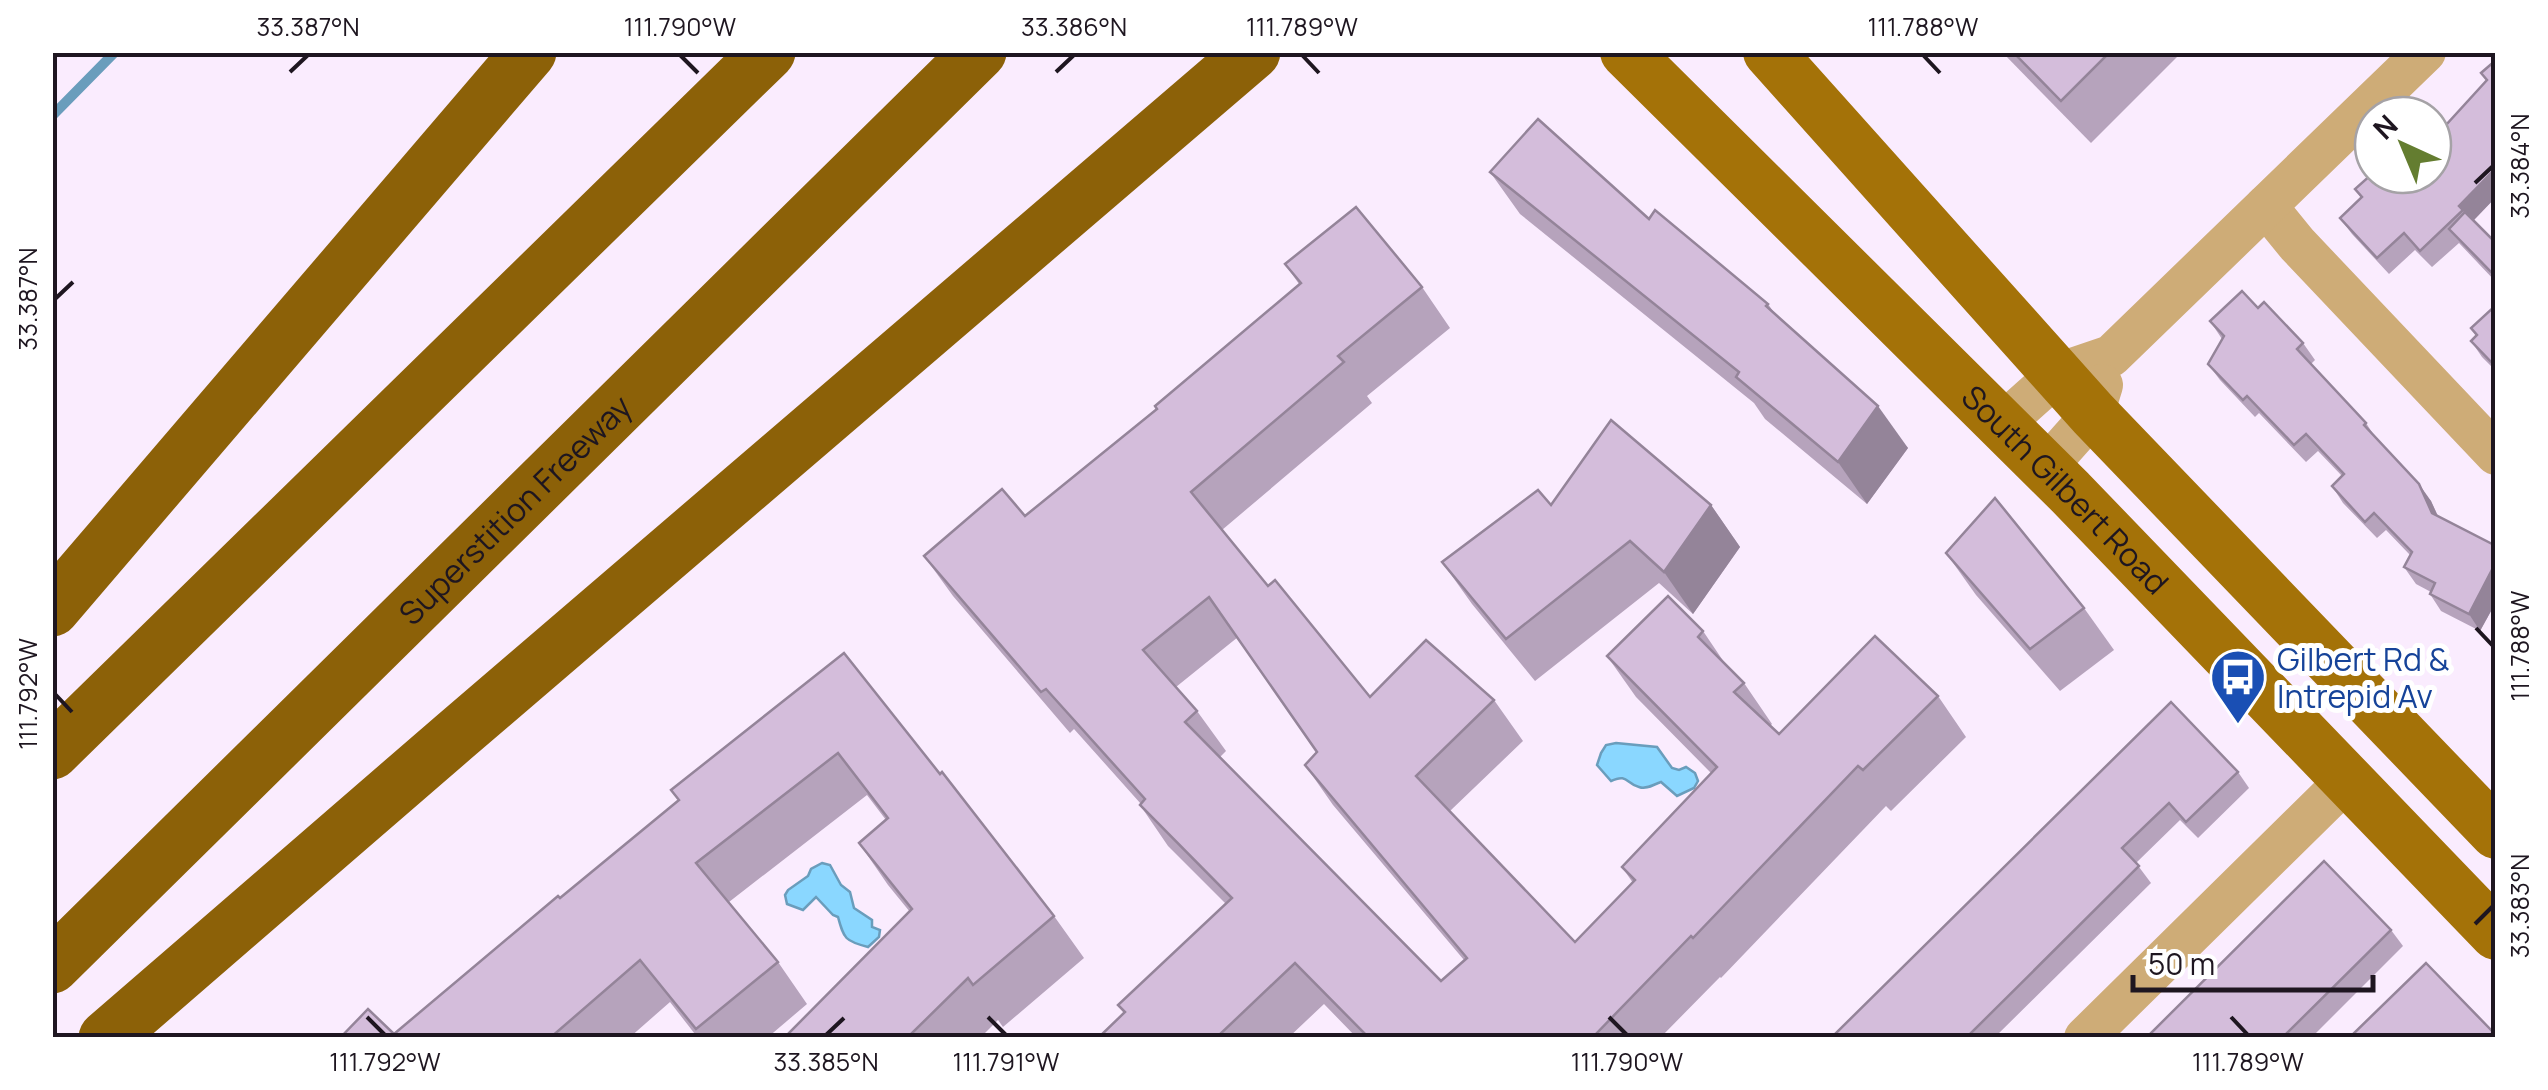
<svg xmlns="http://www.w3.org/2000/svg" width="2548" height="1090" viewBox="0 0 2548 1090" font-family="Manrope,sans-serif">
<rect width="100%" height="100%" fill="#faecfe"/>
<g fill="#8ad7ff" stroke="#6a9dbc" stroke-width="2.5">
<path d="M1616,743L1657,747L1672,768L1679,770L1686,767L1695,773L1698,781L1694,788L1677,796L1661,782C1654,784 1647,790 1639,787C1626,784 1628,773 1611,781L1597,765L1601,753L1606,745Z"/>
<path d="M822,863L830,865L841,885L850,892L854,908L872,920V927L880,930L879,937L868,947C845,941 844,939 838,917L833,915L816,897L803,910L787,904L785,895L788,890L808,876L811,869Z"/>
</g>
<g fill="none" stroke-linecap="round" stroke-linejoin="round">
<polyline stroke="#6a9dbc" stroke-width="10" points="52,116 115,52"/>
<g stroke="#ceac77" stroke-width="42">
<polyline points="2266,206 2297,244 2496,454"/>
<polyline points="2001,425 2058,374 2111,356 2425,52"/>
<polyline points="2045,468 2093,414 2102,385"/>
<polyline points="2085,1038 2348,779"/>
</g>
<g stroke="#a47208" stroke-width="52">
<path id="s1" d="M1626,52L2070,492L2496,934"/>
<polyline points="1769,52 2093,414 2496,833"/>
</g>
<g stroke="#8c6108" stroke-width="55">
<polyline points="52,609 529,52"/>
<polyline points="52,752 768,52"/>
<path id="s2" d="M52,966L979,52"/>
<polyline points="106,1038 454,737 1253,52"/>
</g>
</g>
<g fill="#b6a3bc" fill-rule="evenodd">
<polygon points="2002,52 2182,52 2091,143"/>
<polygon points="2496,60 2496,197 2473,221 2496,243 2496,282 2459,243 2432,267 2415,250 2389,274 2352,234 2340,218 2361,198 2355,189 2433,175 2445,126 2487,81 2481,73"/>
<polygon points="1490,172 1649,219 1768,304 1775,314 1908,448 1867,504 1765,419 1754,403 1520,214"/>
<path d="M1285,264L1422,287L1450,328L1367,396L1372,403L1222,530L1268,586L1370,697L1494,700L1523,741L1450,811L1575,942L1633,883L1622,867L1711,773L1636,697L1607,656L1703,631L1728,668L1744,683L1772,724L1770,726L1779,734L1938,696L1966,737L1891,811L1886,806L1721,978L1720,977L1660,1038H1357L1324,1004L1288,1038H1098L1124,1013L1118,1005L1226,904L1168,846L1140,805L1141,804L1074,729L1070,733L953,596L924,556L1025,516L1157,409L1299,284ZM1238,637L1317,752L1305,765L1333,805L1464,960L1441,981L1220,757L1226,751L1197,711L1176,687Z"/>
<polygon points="2496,305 2496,371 2482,357 2471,341 2476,336 2471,328"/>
<polygon points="2258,308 2303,343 2315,360 2311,364 2366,423 2377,440 2431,501 2438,516 2496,546 2496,602 2480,631 2441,611 2430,594 2431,592 2416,584 2404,567 2410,555 2386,530 2377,538 2343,503 2332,486 2342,476 2318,451 2306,462 2259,413 2255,417 2220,380 2208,364 2222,339 2210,321"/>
<polygon points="1551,505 1711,505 1740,547 1693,614 1659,583 1535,681 1472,604 1442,562"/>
<polygon points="1946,553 2084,608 2114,650 2060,691 1976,595"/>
<polygon points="844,653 1054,916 1084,958 1003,1027 998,1020 980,1038 784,1038 910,912 888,885 859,843 886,820 867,795 729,902 778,962 807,1004 767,1038 698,1038 670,1002 629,1038 340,1038 394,1034 679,800"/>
<polygon points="2171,702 2238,772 2249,788 2198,838 2180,820 2136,863 2151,883 1994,1038 1831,1038"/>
<polygon points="2391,930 2403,946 2311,1038 2146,1038"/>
</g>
<g fill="#948499">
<polygon points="2496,168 2496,197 2472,222 2459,206"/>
<polygon points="1878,406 1908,448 1867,504 1838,462"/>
<polygon points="2419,484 2431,501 2444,530 2432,513"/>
<polygon points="1711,505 1740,547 1693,614 1664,572"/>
<polygon points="2496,562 2496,602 2480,631 2469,614"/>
</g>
<g fill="#d4bddb" stroke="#948499" stroke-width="2.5" fill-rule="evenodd">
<polygon points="2013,52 2110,52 2061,101"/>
<polygon points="2496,60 2496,168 2459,206 2463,210 2420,251 2404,233 2377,258 2340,218 2362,197 2355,189 2373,173 2373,175 2433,175 2433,126 2438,120 2445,126 2487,80 2481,73"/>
<polygon points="1538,119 1649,219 1655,210 1768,304 1766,306 1878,406 1838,462 1736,377 1739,372 1490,172"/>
<path d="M1356,207L1422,287L1338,356L1344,362L1191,492L1268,586L1275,580L1370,697L1426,640L1494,700L1416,776L1575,942L1635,880L1622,867L1717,767L1607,656L1668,596L1703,631L1698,637L1744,683L1734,692L1779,734L1875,636L1938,696L1863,770L1858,766L1693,938L1691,936L1592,1038H1369L1295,963L1216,1038H1098L1125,1012L1118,1005L1232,898L1140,805L1145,799L1046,689L1041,692L924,556L1002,489L1025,516L1157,409L1155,406L1301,283L1285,264ZM1209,597L1317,752L1305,765L1467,958L1441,981L1185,722L1197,711L1143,650Z"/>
<polygon points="2465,212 2496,243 2496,277 2449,229"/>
<polygon points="2242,291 2258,308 2264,302 2303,343 2297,349 2366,423 2364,425 2419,484 2432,513 2496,546 2496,562 2469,614 2430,594 2435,583 2404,567 2412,552 2374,513 2365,522 2332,486 2344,474 2306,434 2294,445 2247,396 2243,400 2208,364 2224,336 2210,321"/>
<polygon points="2496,305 2496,367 2471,341 2477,335 2471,328"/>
<polygon points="1611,420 1711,505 1664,572 1630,541 1506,639 1442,562 1538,490 1551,505"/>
<polygon points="1995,498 2084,608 2030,649 1946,553"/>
<polygon points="844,653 940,774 942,772 1054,916 973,985 968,978 907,1038 784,1038 912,909 859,843 888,818 838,753 696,863 778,962 696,1029 640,960 550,1038 340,1038 368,1009 394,1034 558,896 560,898 679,800 671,790"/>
<polygon points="2171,702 2238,772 2186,822 2169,803 2122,848 2139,866 1966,1038 1831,1038"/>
<polygon points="2324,861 2391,930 2282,1038 2146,1038"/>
<polygon points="2426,963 2493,1032 2488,1038 2349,1038"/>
</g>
<path fill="none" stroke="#1e1620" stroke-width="4" d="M680,55L698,73M1302,55L1319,73M1923,55L1940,73M290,72L308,55M1056,72L1074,55M2475,183L2493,166M55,299L73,282M2476,628L2493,646M55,694L72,712M2475,924L2493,906M367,1017L385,1035M988,1017L1006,1035M1609,1017L1627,1035M2231,1017L2248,1035M826,1035L844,1018"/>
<defs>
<g id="bus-pin" transform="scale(2.875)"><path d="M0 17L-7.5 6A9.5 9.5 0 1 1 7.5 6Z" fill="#1a4fb4" stroke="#fff"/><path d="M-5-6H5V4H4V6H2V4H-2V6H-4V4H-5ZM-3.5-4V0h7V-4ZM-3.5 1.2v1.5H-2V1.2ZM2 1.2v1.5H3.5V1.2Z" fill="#fff"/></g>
</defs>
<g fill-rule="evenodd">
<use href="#bus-pin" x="2238" y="677"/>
</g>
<g text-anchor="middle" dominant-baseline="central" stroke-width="10" stroke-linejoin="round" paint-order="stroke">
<g font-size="32" fill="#1e1620" stroke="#fff">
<text stroke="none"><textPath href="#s1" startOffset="620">South Gilbert Road</textPath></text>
<text stroke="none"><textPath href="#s2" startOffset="650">Superstition Freeway</textPath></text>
</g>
<g font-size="32" fill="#164399" stroke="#fff" text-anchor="start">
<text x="2277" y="659">Gilbert Rd &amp;<tspan x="2277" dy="37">Intrepid Av</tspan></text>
</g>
</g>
<rect width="2548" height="1090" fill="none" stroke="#ffffff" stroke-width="110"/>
<g transform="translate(2403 145) rotate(316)"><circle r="48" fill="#ffffff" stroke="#a5a2a6" stroke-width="2.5"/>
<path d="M0-8L18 38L0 25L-18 38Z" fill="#647d30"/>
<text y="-15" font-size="28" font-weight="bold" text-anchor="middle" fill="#1e1620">N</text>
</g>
<path d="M2133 975v15h240v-15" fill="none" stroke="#1e1620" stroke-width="5"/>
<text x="2148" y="975" font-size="30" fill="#1e1620" stroke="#ffffff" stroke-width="8" paint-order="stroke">50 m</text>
<rect x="55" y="55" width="2438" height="980" fill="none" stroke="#1e1620" stroke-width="4"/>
<g font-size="25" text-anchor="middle" fill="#1e1620">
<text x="308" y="36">33.387°N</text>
<text x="680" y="36">111.790°W</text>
<text x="1074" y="36">33.386°N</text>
<text x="1302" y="36">111.789°W</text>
<text x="1923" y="36">111.788°W</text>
<text transform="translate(2520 166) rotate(-90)" y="9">33.384°N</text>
<text transform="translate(28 299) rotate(-90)" y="9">33.387°N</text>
<text transform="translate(2520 646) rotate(-90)" y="9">111.788°W</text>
<text transform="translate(28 694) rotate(-90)" y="9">111.792°W</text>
<text transform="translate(2520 906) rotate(-90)" y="9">33.383°N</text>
<text x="385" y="1071">111.792°W</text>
<text x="826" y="1071">33.385°N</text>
<text x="1006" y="1071">111.791°W</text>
<text x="1627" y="1071">111.790°W</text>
<text x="2248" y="1071">111.789°W</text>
</g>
</svg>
